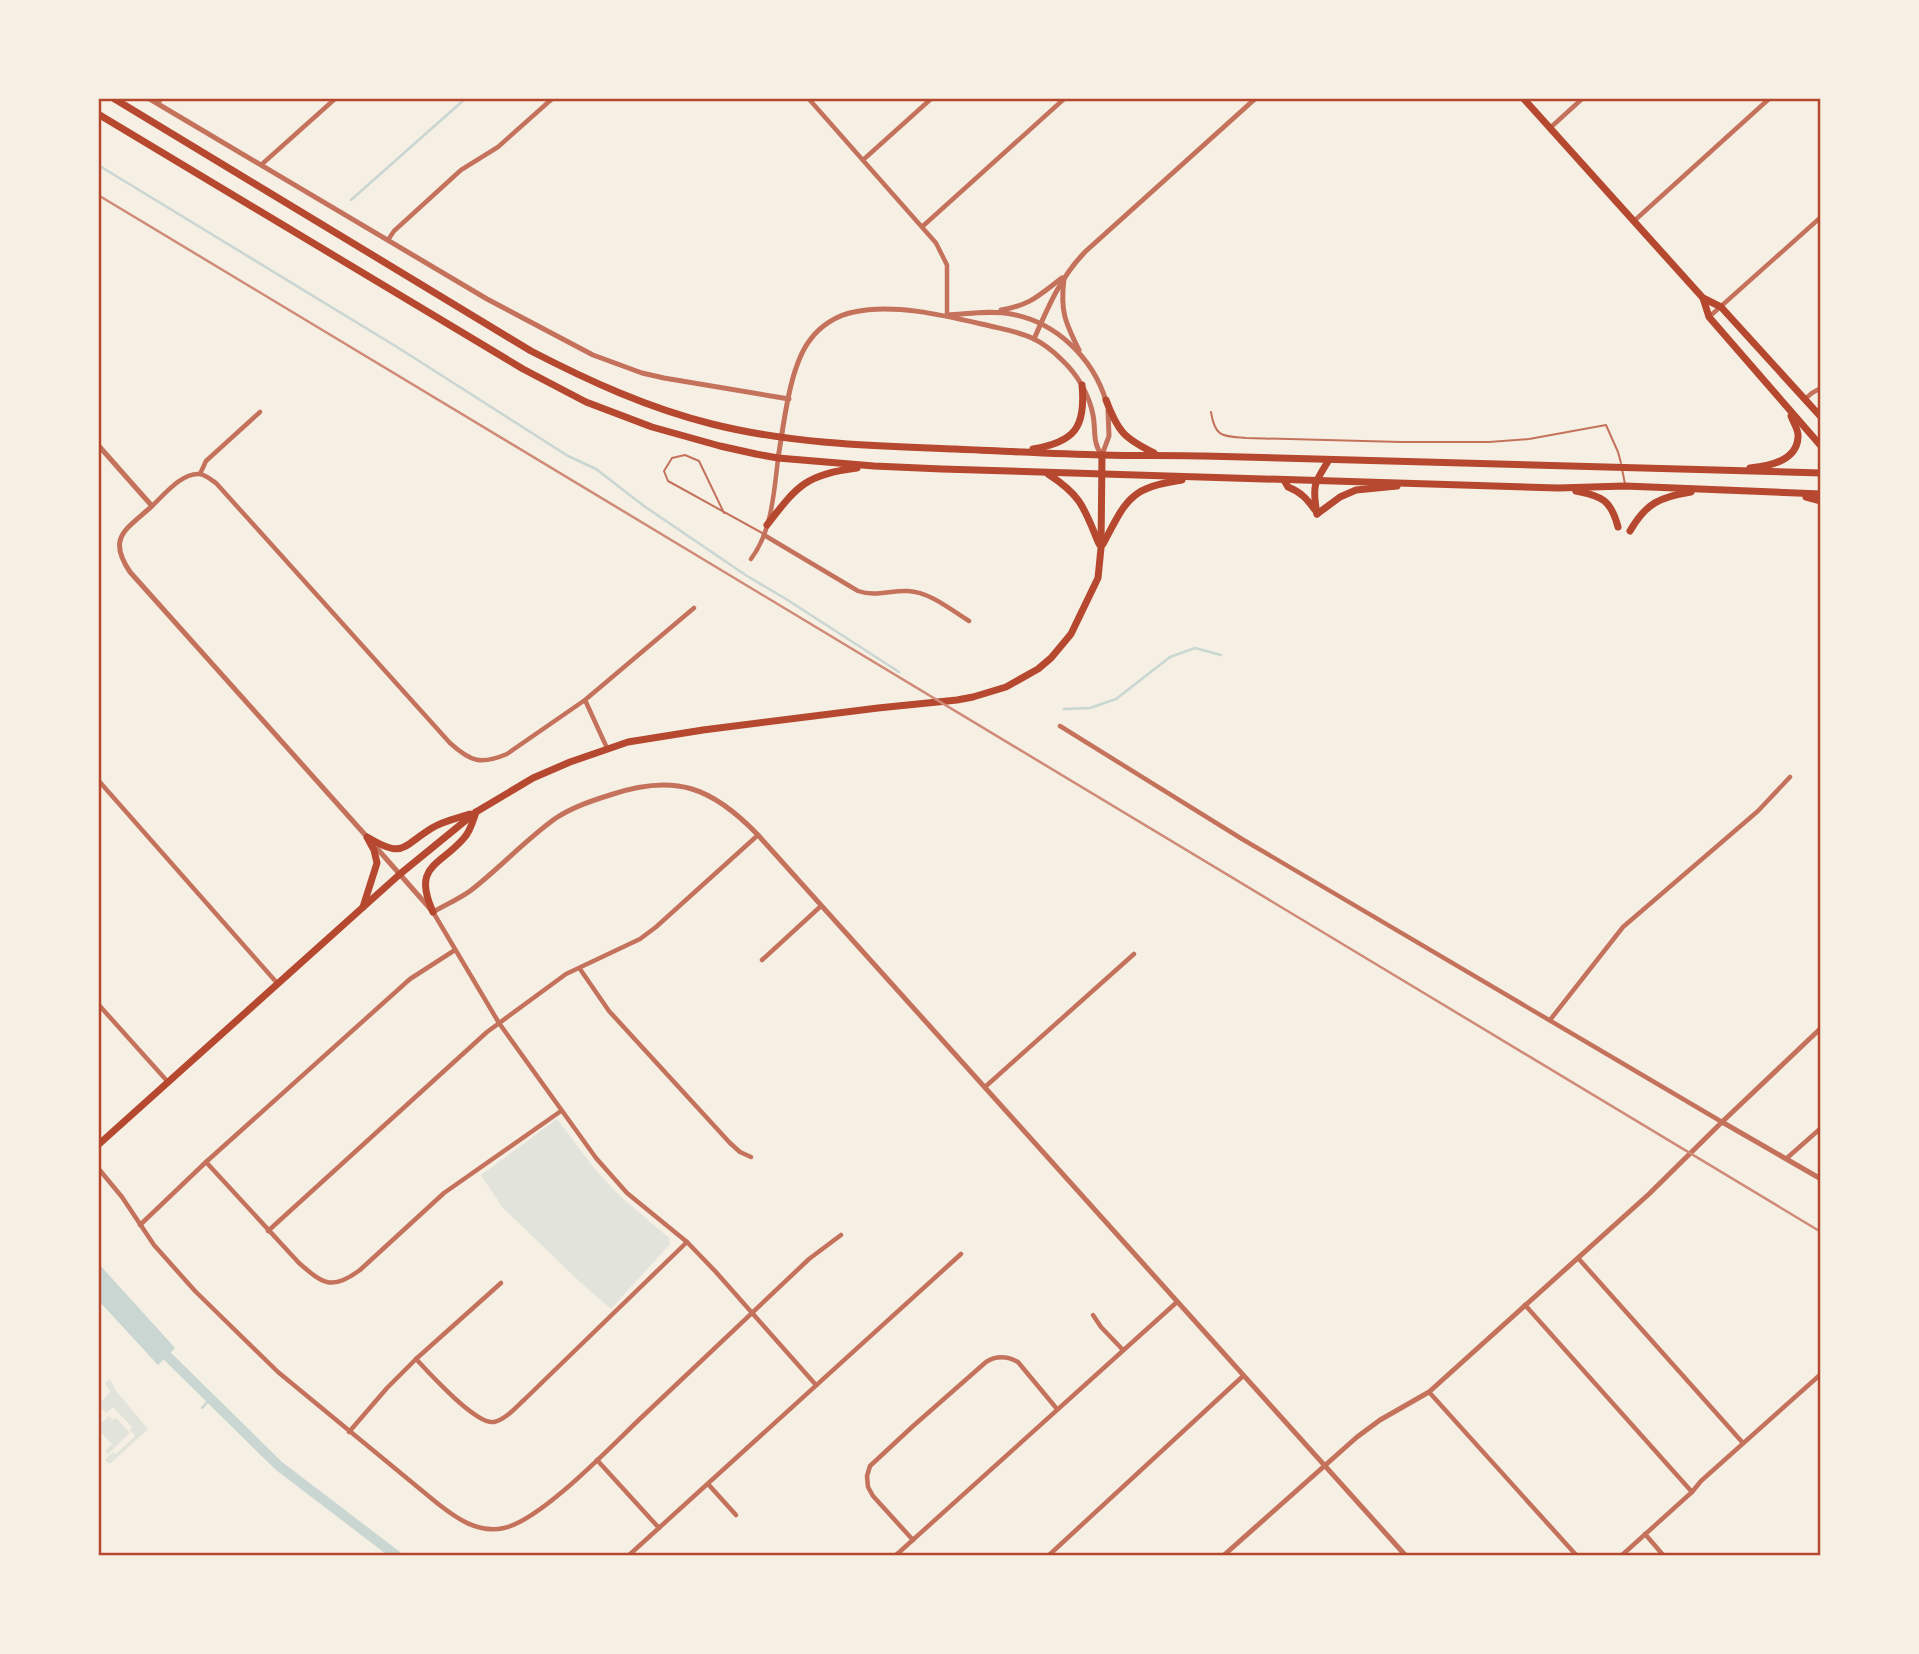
<svg xmlns="http://www.w3.org/2000/svg" width="1919" height="1654" viewBox="0 0 1919 1654" font-family="'Varela Round',sans-serif">
<rect width="100%" height="100%" fill="#f6efe4"/>
<g fill="#e2e4dc">
<polygon points="557,1119 598,1173 620,1196 669,1238 670,1244 611,1309 581,1283 503,1208 481,1175"/>
<polygon points="110,1379 116,1391 148,1429 111,1463 108,1463 105,1460 113,1452 116,1454 135,1436 130,1430 132,1427 113,1407 106,1413 100,1406 100,1403 110,1392 105,1383"/>
<polygon points="109,1416 113,1420 116,1418 130,1433 108,1454 105,1451 112,1444 100,1431 98,1432 98,1426"/>
</g>
<polygon fill="#c9d6d2" points="98,1263 175,1348 158,1365 98,1300"/>
<g fill="none" stroke-linecap="round" stroke-linejoin="round">
<g stroke="#c9d6d2" stroke-width="2.5">
<polyline points="98,165 397,347 568,456 596,469 644,506 747,576 786,599 899,672"/>
<polyline points="351,200 466,98"/>
<polyline points="1064,709 1090,708 1116,699 1170,657 1195,648 1221,655"/>
<polyline points="202,1408 210,1399"/>
</g>
<polyline stroke="#c9d6d2" stroke-width="10" points="158,1347 279,1466 397,1556"/>
<g stroke="#c5725c" stroke-width="2">
<path d="M1211,412C1215,438 1223,436 1246,438L1401,442H1489L1529,439L1606,425L1618,452L1621,463"/>
<polyline points="1622,469 1625,484"/>
<polyline points="724,513 699,461 685,455 672,458 664,471 668,481 764,534"/>
</g>
<g stroke="#c5725c" stroke-width="4.5">
<polyline points="808,98 936,243 947,265 947,315"/>
<polyline points="158,104 161,98"/>
<polyline points="1550,128 1583,98"/>
<polyline points="863,160 932,98"/>
<polyline points="261,165 336,98"/>
<polyline points="1634,221 1770,98"/>
<polyline points="923,226 1065,98"/>
<polyline points="388,240 394,231 461,170 498,147 553,98"/>
<polyline points="1709,317 1821,217"/>
<polyline points="1805,399 1812,393 1821,388"/>
<polyline points="200,474 206,461 260,412"/>
<path d="M152,506C164,495 182,472 200,474C206,475 211,480 216,483L450,743C471,762 481,765 507,754L585,700L694,608"/>
<path d="M764,535L858,591C875,597 891,590 908,591C930,592 951,610 969,621"/>
<path d="M751,559C772,531 774,492 778,459"/>
<polyline points="585,700 607,748"/>
<polyline points="1060,726 1242,839 1722,1122"/>
<polyline points="98,780 278,984"/>
<polyline points="433,912 499,1023 596,1158 627,1193 687,1242 715,1271 816,1385"/>
<polyline points="762,960 821,906"/>
<polyline points="580,969 609,1011 730,1143 740,1152 751,1157"/>
<polyline points="98,1004 168,1082"/>
<polyline points="1550,1020 1623,927 1758,811 1790,777"/>
<polyline points="985,1087 1134,954"/>
<polyline points="1787,1158 1821,1128"/>
<path d="M206,1162L299,1263C323,1284 332,1291 360,1270L444,1193L561,1111"/>
<path d="M98,1168L122,1197L154,1245L195,1291L278,1372L437,1503C456,1518 478,1534 504,1528C542,1520 613,1444 643,1416C699,1363 754,1311 809,1259L841,1235"/>
<polyline points="140,1225 206,1162 410,979 455,950"/>
<polyline points="268,1231 487,1032 566,974 640,939 656,927 758,835"/>
<polyline points="1578,1258 1743,1443"/>
<polyline points="1525,1305 1692,1492"/>
<polyline points="1093,1315 1101,1327 1123,1350"/>
<path d="M416,1359C429,1373 476,1425 494,1422C505,1420 516,1407 525,1399L687,1242"/>
<polyline points="1429,1392 1577,1556"/>
<polyline points="349,1432 387,1388 416,1359 501,1283"/>
<polyline points="597,1460 659,1528"/>
<polyline points="708,1484 736,1515"/>
<polyline points="1645,1534 1664,1556"/>
<path d="M913,1540L873,1496L868,1487L867,1476L870,1466L912,1427L986,1362C997,1355 1007,1356 1018,1362L1057,1409"/>
<polyline points="628,1556 961,1254"/>
<polyline points="895,1556 1177,1302"/>
<polyline points="1048,1556 1243,1376"/>
<polyline points="1621,1556 1692,1492 1701,1481 1821,1374"/>
</g>
<g stroke="#c5725c" stroke-width="5">
<polyline points="148,98 487,299 593,355 642,373 664,378 789,399"/>
<path d="M1064,279C1060,311 1065,322 1079,350"/>
<path d="M1001,310C1031,305 1039,295 1062,278"/>
<path d="M947,315C968,314 990,310 1011,314C1056,322 1093,358 1106,401"/>
<path d="M1034,339C1048,307 1061,276 1086,251L1256,98"/>
<path d="M98,445L152,506C127,529 106,537 130,572L368,838"/>
<path d="M778,458C784,425 789,367 810,340C820,326 837,315 854,312C894,303 947,316 986,325C1002,329 1017,331 1032,338C1043,343 1053,351 1062,360C1077,374 1089,394 1093,415C1096,430 1092,443 1102,455L1109,436L1108,410"/>
<path d="M374,845L433,912C445,905 459,899 470,891C500,868 525,840 556,818C573,807 591,801 610,795C675,773 712,787 758,835L1406,1556"/>
<polyline points="1722,1122 1821,1179"/>
<polyline points="1223,1556 1357,1437 1380,1420 1429,1392 1649,1194 1722,1122 1821,1028"/>
</g>
<g stroke="#b5482f" stroke-width="7">
<path d="M113,98L531,351C589,381 648,408 712,424C791,444 874,446 955,449C1004,451 1053,454 1103,455C1136,456 1170,455 1204,456L1821,473"/>
<polyline points="1523,98 1703,298 1721,307 1821,417"/>
<polyline points="98,114 523,369 586,402 652,427 720,446 756,454 778,458 874,466 942,469 1558,488 1625,486 1821,494"/>
<polyline points="1703,298 1709,317 1821,446"/>
<path d="M1106,400C1118,432 1124,438 1154,453"/>
<path d="M1033,449C1075,442 1086,427 1082,385"/>
<path d="M1750,468C1769,466 1797,461 1798,437C1799,430 1793,422 1791,416"/>
<path d="M1048,474C1082,496 1084,508 1099,544"/>
<path d="M1284,480L1288,487C1301,492 1307,499 1315,510"/>
<path d="M1576,491C1602,496 1611,500 1618,527"/>
<polyline points="1806,497 1821,501"/>
<polyline points="1317,514 1340,497 1356,490 1397,486"/>
<path d="M1317,514C1312,486 1314,483 1329,460"/>
<path d="M767,525C797,486 806,474 857,468"/>
<path d="M1630,531C1646,503 1660,497 1691,492"/>
<path d="M1103,544C1127,499 1129,488 1182,480"/>
<path d="M367,837C404,859 401,847 432,828C443,821 458,818 470,814"/>
<polyline points="363,907 377,863 374,850 368,839"/>
<path d="M433,912C412,865 439,867 464,838C470,832 473,821 476,812"/>
<polyline points="98,1145 400,874 476,812 533,778 570,762 628,742 703,730 878,708 957,700 973,697 1006,687 1038,669 1051,658 1071,634 1098,578 1101,548 1102,455"/>
</g>
<polyline stroke="#cf8b77" stroke-width="2.5" points="98,195 1821,1232"/>
</g>
<rect width="1919" height="1654" fill="none" stroke="#f6efe4" stroke-width="200"/>
<rect x="100" y="100" width="1719" height="1454" fill="none" stroke="#b5482f" stroke-width="2.5"/>
</svg>
